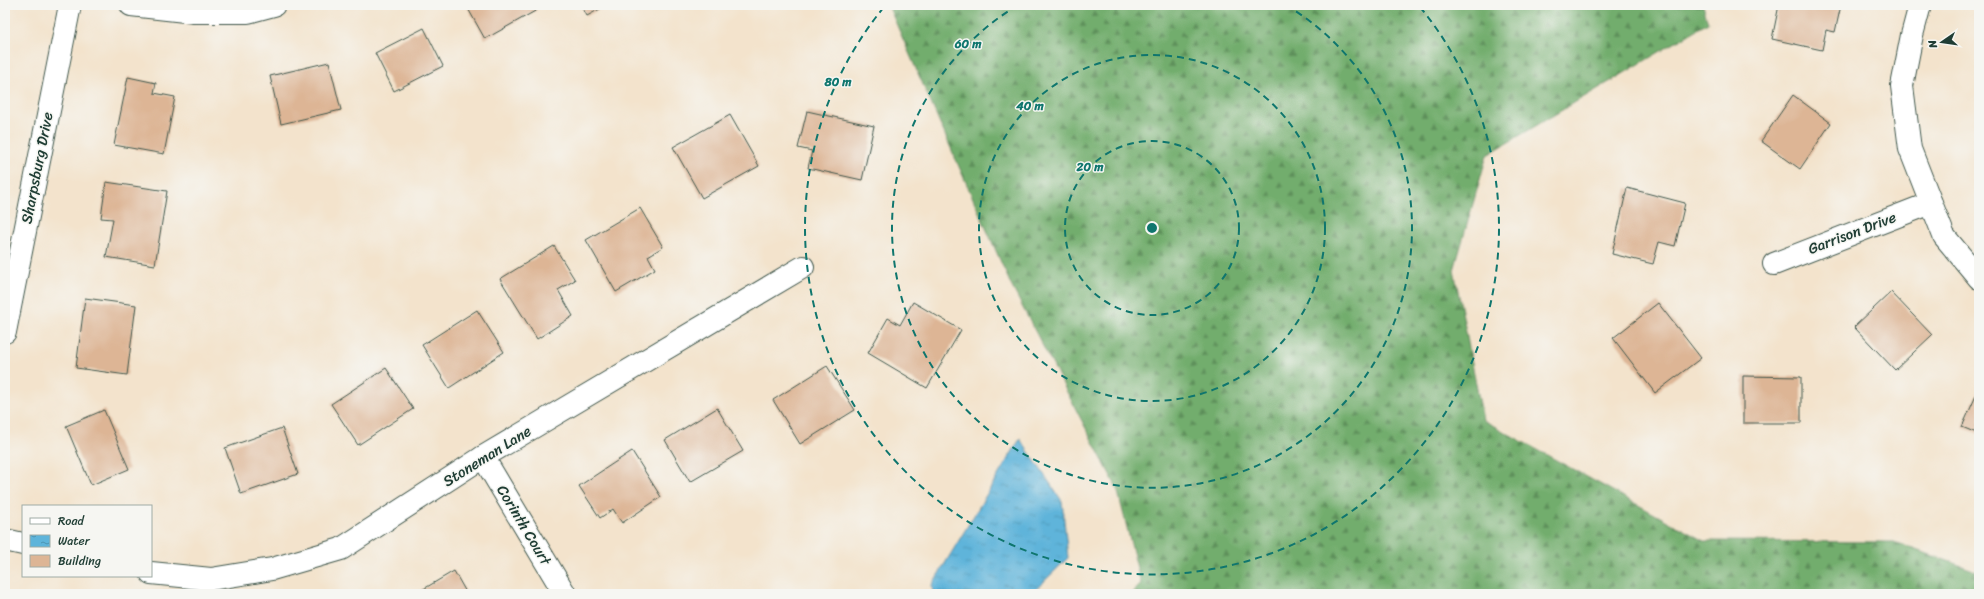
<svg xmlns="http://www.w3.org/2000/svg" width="1984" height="599" viewBox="0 0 1984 599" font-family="Sriracha,sans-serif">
<defs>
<pattern id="forest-firs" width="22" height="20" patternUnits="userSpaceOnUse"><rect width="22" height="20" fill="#72ad6d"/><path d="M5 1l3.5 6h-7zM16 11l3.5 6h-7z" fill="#5d8e5a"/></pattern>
<pattern id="water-ripples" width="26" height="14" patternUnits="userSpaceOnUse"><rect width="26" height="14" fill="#5eb4da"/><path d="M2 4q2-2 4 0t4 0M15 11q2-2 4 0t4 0" fill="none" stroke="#4d94b2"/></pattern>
</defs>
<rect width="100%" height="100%" fill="#f6f6f2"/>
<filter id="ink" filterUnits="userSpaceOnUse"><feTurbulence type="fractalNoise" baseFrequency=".025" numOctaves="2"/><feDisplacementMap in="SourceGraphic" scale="8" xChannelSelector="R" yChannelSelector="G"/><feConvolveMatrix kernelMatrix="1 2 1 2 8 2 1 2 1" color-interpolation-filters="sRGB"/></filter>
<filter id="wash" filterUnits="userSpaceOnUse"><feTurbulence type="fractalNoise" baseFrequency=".012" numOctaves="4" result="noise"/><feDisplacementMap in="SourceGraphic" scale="16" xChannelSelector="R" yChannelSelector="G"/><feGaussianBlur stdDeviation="0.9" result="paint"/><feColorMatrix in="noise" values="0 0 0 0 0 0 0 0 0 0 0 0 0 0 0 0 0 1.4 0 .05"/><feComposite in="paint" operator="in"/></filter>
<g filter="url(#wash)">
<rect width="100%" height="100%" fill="#f3e3cc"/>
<polygon fill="url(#forest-firs)" stroke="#487550" points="888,5 1703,5 1708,23 1487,155 1454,270 1483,420 1704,541 1894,542 1979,572 1979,594 1132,594 1141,584 1117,488 1011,285"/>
<polygon fill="url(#water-ripples)" stroke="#3e7887" points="1020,439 1062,501 1068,558 1031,594 933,594 932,585"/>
<g id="blocks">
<g fill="#ddb595">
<polygon points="466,5 534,5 537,10 485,39"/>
<polygon points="581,5 607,5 587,16"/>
<polygon points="1779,5 1841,5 1835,32 1826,30 1822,50 1772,39"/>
<polygon points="424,28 443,66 394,91 375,53"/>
<polygon points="329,62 341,110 281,124 270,76"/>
<polygon points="128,77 156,83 154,93 175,97 164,154 114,145"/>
<polygon points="1793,95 1831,123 1800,169 1761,141"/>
<polygon points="807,111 874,126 862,180 808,168 812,151 798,148"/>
<polygon points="730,115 759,166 702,198 673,147"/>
<polygon points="106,182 167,191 155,265 106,257 113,219 101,218"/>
<polygon points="1627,188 1685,203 1675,246 1659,242 1653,264 1612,254"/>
<polygon points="640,208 663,247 648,256 655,269 616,292 586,240"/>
<polygon points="554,246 575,280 558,290 573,316 537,339 500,279"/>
<polygon points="1891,292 1932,335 1895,370 1854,327"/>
<polygon points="85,298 136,305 127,375 76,368"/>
<polygon points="913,302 961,330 927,388 868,353 888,318 900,325"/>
<polygon points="1658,303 1701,358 1655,393 1613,338"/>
<polygon points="477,310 504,352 449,388 422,345"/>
<polygon points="827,366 855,410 800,444 773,400"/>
<polygon points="386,368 413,409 358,445 331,404"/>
<polygon points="1743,376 1801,377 1801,423 1743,423"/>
<polygon points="1979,389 1979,434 1962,427"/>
<polygon points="717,408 743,451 690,482 665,440"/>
<polygon points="104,410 129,469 91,485 66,426"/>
<polygon points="282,428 298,474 241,494 225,448"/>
<polygon points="632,451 661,497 622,523 613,509 600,518 579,486"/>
<polygon points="454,571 467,594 415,594"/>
</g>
</g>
</g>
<g filter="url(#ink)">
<use href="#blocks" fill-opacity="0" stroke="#3f564b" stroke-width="1"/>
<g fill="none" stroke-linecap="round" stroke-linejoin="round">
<g stroke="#3f564b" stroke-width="24">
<g id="minor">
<polyline points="131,5 194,12 248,12 274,5"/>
<polyline points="1920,5 1912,35 1902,86 1910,149 1944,236 1979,278"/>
<polyline points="1774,264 1931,203"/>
<polyline points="5,332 70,5"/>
<polyline points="483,457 565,594"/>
<polyline points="5,540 23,544"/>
<polyline points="151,573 211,579 272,569 341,549 483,457 803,267"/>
</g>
</g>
<use href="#minor" stroke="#fff" stroke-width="22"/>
</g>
</g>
<g fill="none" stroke="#0f766e" stroke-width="2" stroke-dasharray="7 5">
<circle cx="1152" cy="228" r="87"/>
<circle cx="1152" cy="228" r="173"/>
<path d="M1286 5A260 260 0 1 1 1018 5"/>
<path d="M1420 7A347 347 0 1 1 884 7"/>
</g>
<g text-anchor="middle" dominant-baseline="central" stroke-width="3" stroke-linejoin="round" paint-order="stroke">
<g font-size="15" fill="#1f3d34" stroke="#f6f6f2">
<text transform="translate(37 168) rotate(-79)">Sharpsburg Drive</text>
<text transform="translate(1852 233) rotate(-21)">Garrison Drive</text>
<text transform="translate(487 456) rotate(-32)">Stoneman Lane</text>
<text transform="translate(524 525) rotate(59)">Corinth Court</text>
</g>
</g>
<circle cx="1152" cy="228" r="6" fill="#0f766e" stroke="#f6f6f2" stroke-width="2"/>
<g font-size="12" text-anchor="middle" font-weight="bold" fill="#0f766e" stroke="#f6f6f2" stroke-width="3" stroke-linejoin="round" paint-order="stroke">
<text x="968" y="48">60 m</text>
<text x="838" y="86">80 m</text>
<text x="1030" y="110">40 m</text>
<text x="1090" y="171">20 m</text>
</g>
<rect width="1984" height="599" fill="none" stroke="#f6f6f2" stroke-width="20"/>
<rect x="22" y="505" width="130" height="72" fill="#f6f6f2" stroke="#a0aca6"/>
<rect x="30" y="518" width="20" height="6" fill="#ffffff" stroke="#a0aca6"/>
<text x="58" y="525" font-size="12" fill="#1f3d34">Road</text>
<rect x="30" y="535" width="20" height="12" fill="url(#water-ripples)" stroke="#a0aca6"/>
<text x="58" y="545" font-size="12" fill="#1f3d34">Water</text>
<rect x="30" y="555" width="20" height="12" fill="#ddb595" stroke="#a0aca6"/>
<text x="58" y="565" font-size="12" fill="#1f3d34">Building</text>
<g transform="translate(1942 42) rotate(257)" stroke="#f6f6f2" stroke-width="3" paint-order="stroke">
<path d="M0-3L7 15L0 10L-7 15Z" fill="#1f3d34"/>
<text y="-6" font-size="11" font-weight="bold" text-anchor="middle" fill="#1f3d34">N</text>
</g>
</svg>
